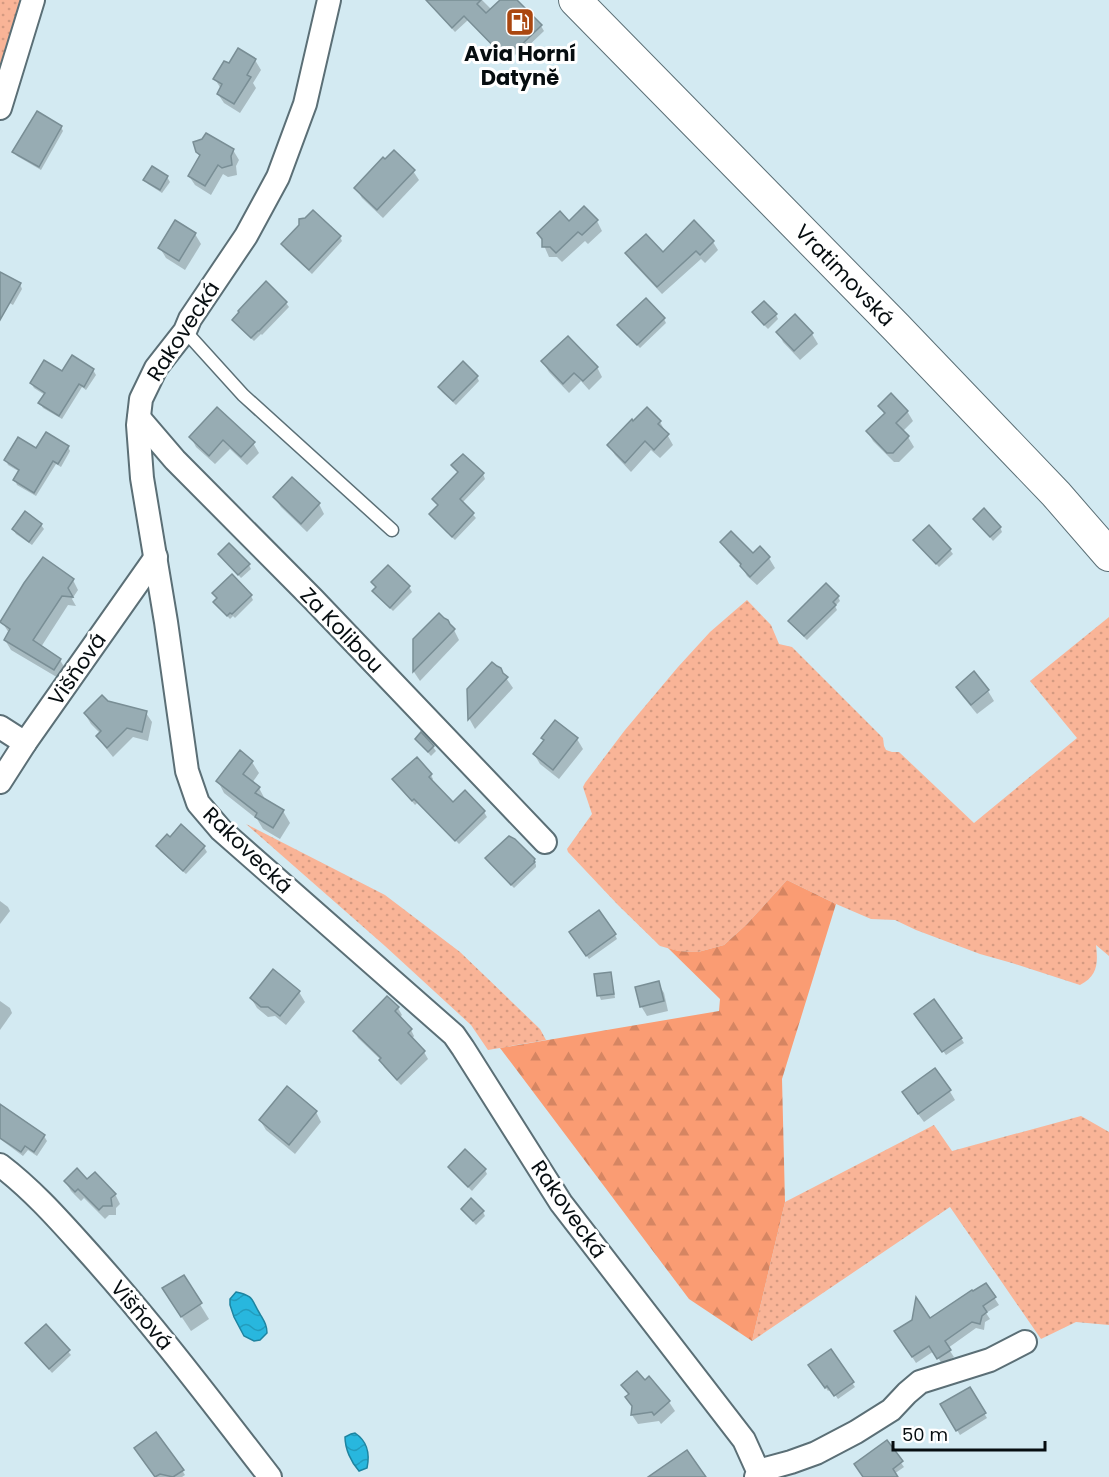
<svg xmlns="http://www.w3.org/2000/svg" width="1109" height="1477" viewBox="0 0 1109 1477" font-family="Poppins,sans-serif">
<defs>
<pattern id="grass-dots" width="8" height="8" patternUnits="userSpaceOnUse" patternTransform="scale(1.5)"><rect width="8" height="8" fill="#f9b497"/><path d="M2 2h.1M6 6h.1" fill="none" stroke="#d49a81" stroke-width="1.8" stroke-linecap="round"/></pattern>
<pattern id="forest-firs" width="22" height="20" patternUnits="userSpaceOnUse" patternTransform="scale(1.5)"><rect width="22" height="20" fill="#fa9c73"/><path d="M5 1l3.5 6h-7zM16 11l3.5 6h-7z" fill="#d58562"/></pattern>
<pattern id="water-waves" width="16" height="10" patternUnits="userSpaceOnUse" patternTransform="scale(1.5)"><rect width="16" height="10" fill="#28b7de"/><path d="M0 5q4-4 8 0t8 0" fill="none" stroke="#229cbd"/></pattern>
</defs>
<rect width="100%" height="100%" fill="#d3eaf2"/>
<g fill="url(#grass-dots)">
<polygon points="0,0 22,0 0,71"/>
<path d="M747,600L771,625L779,644L792,647L883,738L884,746L886,750L892,752H899L974,823L1077,738L1030,681L1109,617V956L1096,945C1098,963 1098,976 1080,985L1012,963L980,954L916,930L895,920L871,919L836,904L787,880L747,924L724,945L698,952L678,951L660,946L618,905L568,852L567,849L592,814L583,787L585,783L625,730L678,667L710,632Z"/>
<polygon points="246,824 385,895 460,952 540,1029 546,1040 488,1050 471,1025 385,946"/>
<polygon points="1081,1116 1109,1132 1109,1325 1076,1322 1041,1339 950,1207 752,1341 785,1202 934,1125 952,1151"/>
</g>
<polygon fill="url(#forest-firs)" points="787,880 836,904 782,1079 785,1202 752,1341 689,1299 500,1048 719,1011 720,999 668,948 678,951 698,952 724,945 747,924"/>
<g fill="url(#water-waves)" stroke="#1e84a0" stroke-width="1.5">
<path d="M236,1292C255,1296 251,1300 260,1314C264,1321 267,1325 267,1333L260,1340L254,1341L244,1336L234,1317L230,1305V1299Z"/>
<path d="M355,1433C367,1441 370,1454 367,1468L359,1471C351,1462 345,1449 345,1437L351,1434Z"/>
</g>
<g fill="#0003">
<polygon points="426,0 482,0 492,10 502,0 515,0 541,26 544,31 521,53 519,51 508,62 468,20 455,32"/>
<polygon points="239,50 255,60 261,70 253,83 256,88 240,113 224,103 218,94 221,89 215,79 229,65"/>
<polygon points="61,127 63,131 41,170 17,156 14,152"/>
<polygon points="233,150 239,160 236,166 237,175 228,177 223,174 211,195 195,185 189,176 200,157 197,152"/>
<polygon points="413,171 419,180 383,218 362,198 356,188"/>
<polygon points="167,177 170,182 162,193 148,184 145,180"/>
<polygon points="584,208 597,221 602,231 588,244 585,241 562,262 557,257 549,257 539,234 569,223"/>
<polygon points="195,234 201,244 185,270 166,258 160,248"/>
<polygon points="340,237 342,241 312,274 285,249 283,244"/>
<polygon points="713,242 718,250 705,263 701,259 662,294 631,261 627,253 663,254"/>
<polygon points="0,274 20,284 22,289 13,305 3,299 0,304"/>
<polygon points="286,303 289,307 262,335 261,334 254,341 236,324 234,320"/>
<polygon points="776,315 778,319 768,329 756,317"/>
<polygon points="795,316 812,334 818,344 800,360 783,342 778,332"/>
<polygon points="664,319 666,323 640,348 622,329"/>
<polygon points="72,357 93,370 96,375 86,390 82,387 62,419 43,408 40,403 45,395 34,388 31,383 62,373"/>
<polygon points="543,362 597,367 602,377 589,390 581,381 569,393 549,372"/>
<polygon points="477,377 479,381 456,405 442,392 440,388"/>
<polygon points="879,406 907,411 913,421 902,432 908,437 914,447 899,462 894,462 873,441 868,432 885,415"/>
<polygon points="217,409 253,443 259,453 247,465 230,449 215,464 196,447 191,437"/>
<polygon points="660,422 673,445 660,458 651,450 631,472 615,455 609,445"/>
<polygon points="68,447 70,451 61,467 56,464 36,496 17,485 15,480 20,472 8,465 6,460 37,450"/>
<polygon points="453,466 483,474 485,479 462,503 476,518 455,540 433,519 431,515 439,506 433,499 459,473"/>
<polygon points="275,498 319,504 324,514 307,532 281,507"/>
<polygon points="975,519 1000,527 1002,532 993,541"/>
<polygon points="41,525 44,529 32,545 16,534 13,529"/>
<polygon points="722,542 753,555 760,548 769,558 775,568 757,585 747,576 742,567 728,552"/>
<polygon points="918,544 950,550 953,554 939,567"/>
<polygon points="220,554 249,565 251,569 241,578"/>
<polygon points="388,567 409,587 412,592 393,611 377,595 377,588"/>
<polygon points="73,580 78,590 72,599 76,606 68,605 41,647 60,660 66,670 60,679 11,650 5,640 9,633 2,622"/>
<polygon points="214,594 251,596 253,600 235,618 233,616 230,619 218,606 218,600"/>
<polygon points="838,597 840,601 835,606 837,610 807,640 792,625 790,621"/>
<polygon points="454,630 459,640 420,681 414,672 414,640"/>
<polygon points="974,673 988,691 994,701 977,714 963,697 957,687"/>
<polygon points="504,675 513,688 475,729 470,720 468,689"/>
<polygon points="107,702 146,713 152,722 148,741 133,737 113,757 104,746 98,737 101,734 91,724 85,714"/>
<polygon points="416,739 433,747 436,751 431,756"/>
<polygon points="577,739 583,749 559,779 540,764 534,754"/>
<polygon points="252,762 259,773 252,783 259,788 266,801 283,811 290,823 280,839 263,829 257,819 224,793 218,781"/>
<polygon points="431,775 433,779 431,781 453,804 465,793 484,812 487,817 459,844 418,802 415,805 394,780"/>
<polygon points="181,827 204,847 207,852 186,874 160,851 158,846 170,839"/>
<polygon points="487,859 534,860 536,865 536,867 514,888 490,863"/>
<polygon points="0,901 8,907 10,911 0,924"/>
<polygon points="615,935 617,939 589,959 573,937"/>
<polygon points="273,971 299,992 305,1002 286,1025 275,1016 268,1017 257,1008 251,998"/>
<polygon points="610,974 612,978 615,998 601,1000 599,995"/>
<polygon points="658,983 664,993 668,1011 647,1016 641,1006"/>
<polygon points="387,998 398,1008 402,1015 399,1018 411,1030 414,1036 412,1039 424,1052 428,1059 401,1085 384,1067 381,1061 381,1060 358,1038 355,1031"/>
<polygon points="0,1001 10,1008 12,1013 0,1030"/>
<polygon points="919,1018 961,1038 964,1043 946,1055"/>
<polygon points="949,1090 955,1100 924,1122 909,1102"/>
<polygon points="6,1109 44,1136 47,1141 37,1156 28,1150 23,1156 0,1139 0,1117"/>
<polygon points="316,1112 321,1122 295,1154 266,1130 260,1120"/>
<polygon points="450,1168 485,1170 487,1174 472,1191 453,1172"/>
<polygon points="65,1181 87,1181 115,1194 120,1204 116,1208 116,1215 109,1215 105,1219 84,1198 81,1201 71,1191"/>
<polygon points="462,1209 483,1212 485,1216 476,1225"/>
<polygon points="183,1277 209,1319 191,1331 173,1304"/>
<polygon points="986,1285 999,1305 986,1313 990,1319 985,1322 984,1330 976,1328 948,1348 954,1357 942,1364 934,1351 916,1363 900,1338"/>
<polygon points="46,1326 71,1355 52,1373 27,1343"/>
<polygon points="830,1351 855,1387 838,1399 831,1389 828,1391 813,1369"/>
<polygon points="645,1382 669,1402 675,1411 661,1424 659,1421 638,1424 632,1415 633,1408 629,1396 623,1385"/>
<polygon points="969,1389 987,1418 960,1435 942,1405"/>
<polygon points="886,1442 904,1467 894,1474 897,1477 864,1477"/>
<polygon points="139,1453 182,1470 185,1475 182,1477 156,1477"/>
</g>
<g fill="#97acb3" stroke="#798e95" stroke-width="1.5">
<polygon points="426,0 481,0 477,4 486,13 500,0 517,0 542,25 517,49 515,47 505,58 464,16 452,28"/>
<polygon points="238,48 256,59 247,75 251,77 234,104 217,94 222,84 213,79 224,61 229,63"/>
<polygon points="37,111 62,126 39,167 12,152"/>
<polygon points="206,133 234,149 231,156 232,165 222,168 218,165 205,186 188,176 200,155 196,152 193,142 202,139"/>
<polygon points="394,150 415,170 377,210 354,188 383,157 385,159"/>
<polygon points="152,166 168,176 160,190 143,180"/>
<polygon points="584,206 598,220 582,235 578,232 556,253 550,247 542,247 542,239 537,233 560,211 569,221"/>
<polygon points="313,210 341,236 309,270 281,244 299,225 299,219 305,218"/>
<polygon points="175,220 196,233 179,261 158,248"/>
<polygon points="694,220 714,241 700,255 696,251 657,287 625,253 646,234 663,252"/>
<polygon points="0,272 21,283 0,320"/>
<polygon points="266,281 287,302 259,331 258,331 251,338 232,320 239,312 238,311"/>
<polygon points="646,298 665,318 637,345 617,325"/>
<polygon points="764,301 777,314 764,325 752,312"/>
<polygon points="795,314 813,333 794,351 776,332"/>
<polygon points="568,336 598,367 583,381 574,373 563,384 541,361"/>
<polygon points="72,355 94,369 84,387 79,384 59,416 38,403 45,393 30,383 44,360 62,371"/>
<polygon points="463,361 478,376 453,401 438,387"/>
<polygon points="891,393 908,411 896,423 909,436 893,453 887,453 866,431 885,413 878,406"/>
<polygon points="217,407 255,442 241,457 223,440 209,456 189,437"/>
<polygon points="647,407 661,421 658,424 669,434 654,450 645,441 625,463 607,445 632,419 633,421"/>
<polygon points="46,432 69,446 58,464 53,461 34,493 13,480 19,470 4,460 18,437 36,448"/>
<polygon points="463,454 484,473 460,499 474,513 452,537 429,514 438,505 432,499 458,472 451,465"/>
<polygon points="292,477 320,503 301,524 273,497"/>
<polygon points="984,508 1001,527 990,537 973,519"/>
<polygon points="25,511 42,524 29,542 12,529"/>
<polygon points="929,525 951,549 936,564 913,540"/>
<polygon points="731,531 753,553 760,546 770,557 750,577 740,566 741,564 720,542"/>
<polygon points="229,543 250,564 238,575 218,554"/>
<polygon points="43,557 74,579 68,588 73,597 62,596 33,640 61,659 54,670 4,640 10,629 0,622 24,583"/>
<polygon points="388,565 410,586 390,608 372,591 376,587 371,582"/>
<polygon points="232,574 252,595 232,614 230,613 227,616 213,602 217,598 212,593"/>
<polygon points="826,583 839,596 833,602 836,605 804,636 788,621"/>
<polygon points="439,613 444,618 448,620 450,624 455,629 413,672 413,639"/>
<polygon points="492,662 497,666 501,668 503,673 508,677 468,720 467,689"/>
<polygon points="974,671 989,690 971,705 956,687"/>
<polygon points="102,695 108,701 147,711 142,732 127,728 107,748 96,736 101,731 84,713"/>
<polygon points="555,720 578,738 553,770 533,754 544,740 541,738"/>
<polygon points="421,732 434,746 428,752 415,739"/>
<polygon points="240,750 253,761 243,774 260,787 255,793 284,810 273,828 255,817 257,813 216,781"/>
<polygon points="417,757 432,774 429,777 453,802 465,790 485,811 455,841 414,799 412,801 392,779"/>
<polygon points="181,824 205,846 183,871 156,846 167,834 170,837"/>
<polygon points="509,836 515,839 535,859 534,861 535,862 511,885 485,858"/>
<polygon points="599,910 616,934 586,956 569,932"/>
<polygon points="273,969 300,991 280,1016 268,1007 261,1007 250,998"/>
<polygon points="611,972 614,994 597,996 594,974"/>
<polygon points="659,981 664,1001 640,1007 635,987"/>
<polygon points="387,996 399,1007 395,1011 412,1029 408,1033 425,1051 397,1080 379,1060 381,1058 353,1031"/>
<polygon points="934,999 962,1038 942,1052 914,1014"/>
<polygon points="935,1068 951,1090 918,1114 902,1092"/>
<polygon points="287,1086 317,1111 289,1145 259,1120"/>
<polygon points="0,1104 45,1135 34,1152 25,1146 21,1152 0,1138"/>
<polygon points="465,1149 486,1169 468,1187 448,1167"/>
<polygon points="77,1168 87,1179 95,1172 116,1194 111,1198 112,1206 103,1206 99,1210 78,1189 75,1192 64,1181"/>
<polygon points="471,1198 484,1211 473,1221 461,1209"/>
<polygon points="184,1275 202,1303 181,1317 162,1288"/>
<polygon points="986,1283 996,1297 983,1306 987,1312 982,1316 980,1324 972,1322 945,1341 951,1350 937,1359 929,1346 912,1357 894,1331 912,1320 916,1297 930,1318 972,1290 973,1291"/>
<polygon points="46,1324 70,1350 49,1369 25,1343"/>
<polygon points="831,1349 854,1382 834,1396 827,1386 825,1388 808,1365"/>
<polygon points="637,1371 645,1380 649,1376 670,1401 654,1415 652,1412 631,1415 632,1406 625,1397 629,1394 621,1385"/>
<polygon points="970,1387 986,1413 956,1431 940,1404"/>
<polygon points="156,1432 184,1470 173,1477 160,1474 155,1477 134,1448"/>
<polygon points="887,1440 903,1461 893,1469 898,1477 863,1477 854,1464"/>
<polygon points="687,1450 706,1477 648,1477"/>
</g>
<g fill="none" stroke-linecap="round" stroke-linejoin="round">
<g stroke="#5b6f76" stroke-width="15">
<polyline id="lane" points="185,331 243,395 392,530"/>
</g>
<g stroke="#5b6f76" stroke-width="26">
<g id="street">
<polyline points="329,0 305,104 278,177 246,236 190,319 185,331 156,368 141,399 138,425 142,478 166,622 187,771 198,803 221,830 454,1035 463,1048 561,1203 744,1440 758,1471 756,1477"/>
<polyline points="0,108 33,0"/>
<polyline points="139,418 175,460 313,599 545,842"/>
<polyline points="0,727 25,743"/>
<polyline points="0,782 25,743 156,557"/>
<path d="M0,1165C33,1190 60,1221 88,1252C153,1324 211,1401 270,1477"/>
<polyline points="758,1471 791,1462 816,1453 856,1432 891,1410 907,1393 920,1382 990,1360 1025,1342"/>
</g>
</g>
<g stroke="#5b6f76" stroke-width="34">
<polyline id="secondary" points="575,0 896,327 1056,494 1109,555"/>
</g>
<use href="#lane" stroke="#fff" stroke-width="12"/>
<use href="#street" stroke="#fff" stroke-width="22"/>
<use href="#secondary" stroke="#fff" stroke-width="32"/>
</g>
<defs>
<g id="fuel-square" transform="scale(1.5)"><rect x="-9" y="-9" width="18" height="18" rx="4" fill="#aa4710" stroke="#fff"/><path d="M-5.5-6h7V0h2V4h1.3V-2.5L3-4.5l.8-.8L6-3V5H2.5V1h-1V6h-7ZM-4.2-4.7v3.2H.2V-4.7Z" fill="#fff"/></g>
</defs>
<g fill-rule="evenodd">
<use href="#fuel-square" x="520" y="22"/>
</g>
<g text-anchor="middle" dominant-baseline="central" stroke-width="6" stroke-linejoin="round" paint-order="stroke">
<g font-size="21" font-weight="bold" fill="#060d10" stroke="#fff">
<text x="520" y="53">Avia Horní<tspan x="520" dy="24">Datyně</tspan></text>
</g>
<g font-size="21" fill="#060d10" stroke="#fff">
<text transform="translate(845 275) rotate(46)">Vratimovská</text>
<text transform="translate(183 331) rotate(-57)">Rakovecká</text>
<text transform="translate(342 630) rotate(46)">Za Kolibou</text>
<text transform="translate(77 669) rotate(-55)">Višňová</text>
<text transform="translate(248 850) rotate(44)">Rakovecká</text>
<text transform="translate(569 1209) rotate(55)">Rakovecká</text>
<text transform="translate(142 1315) rotate(50)">Višňová</text>
</g>
</g>
<path d="M893 1441v9h152v-9" fill="none" stroke="#060d10" stroke-width="3"/>
<text x="902" y="1441" font-size="18" fill="#060d10" stroke="#ffffff" stroke-width="4.5" paint-order="stroke">50 m</text>
</svg>
